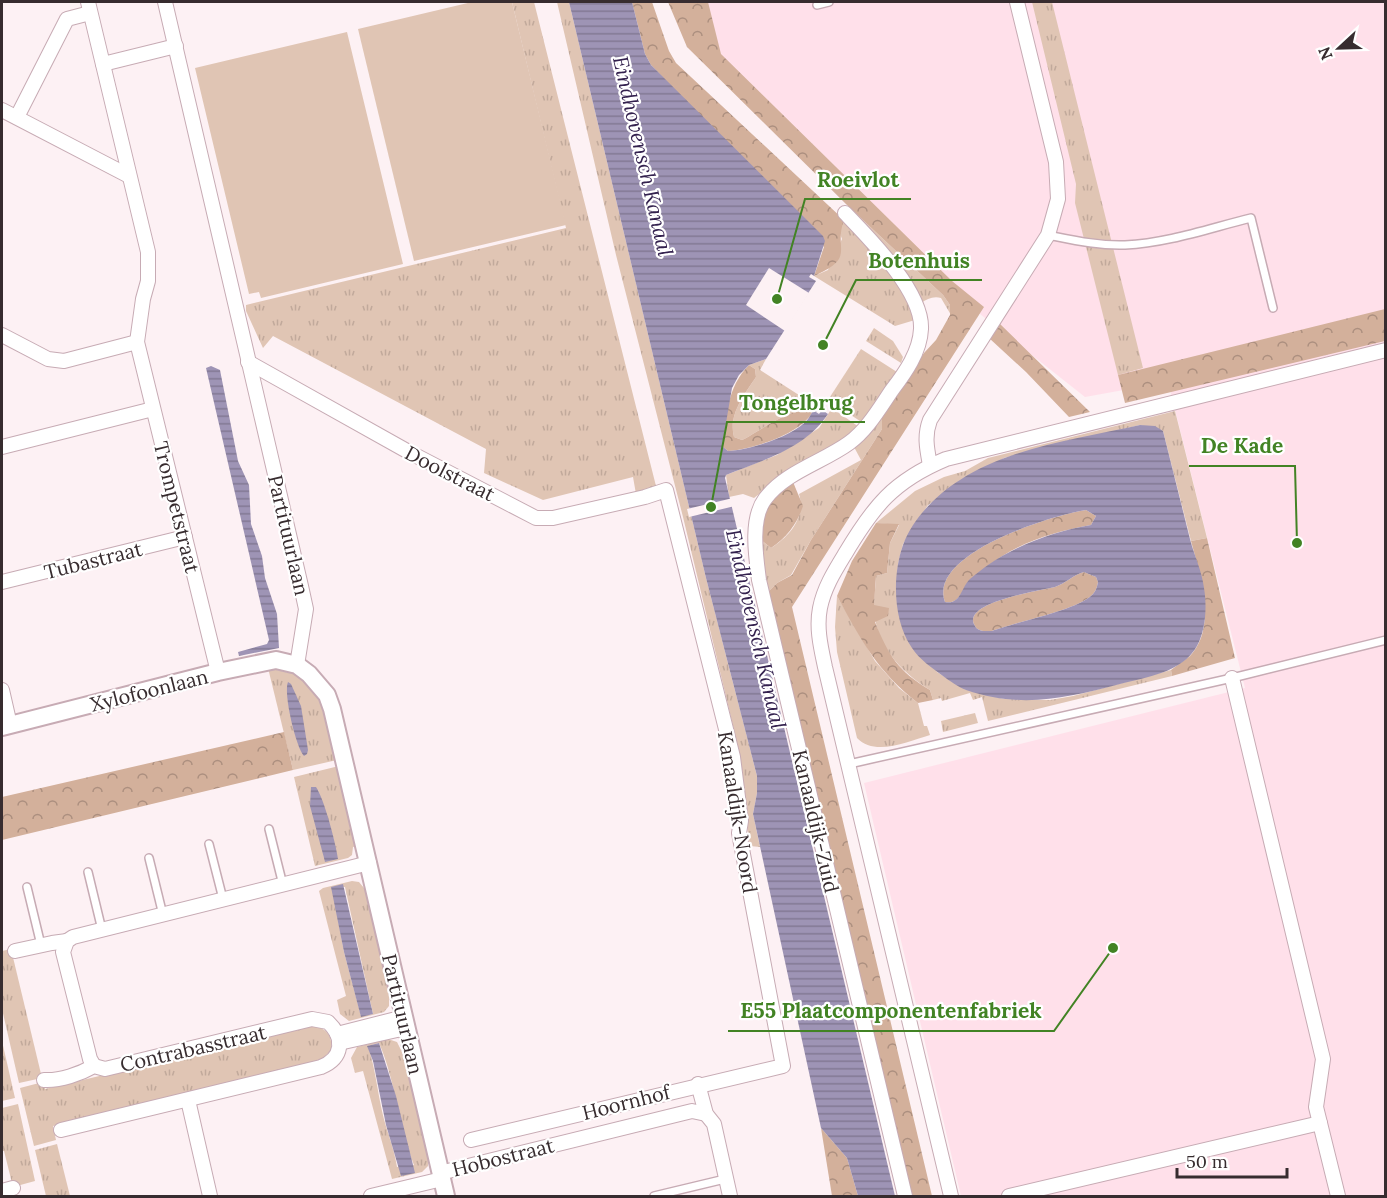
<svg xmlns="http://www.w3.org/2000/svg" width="1387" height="1198" viewBox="0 0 1387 1198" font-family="Lora,serif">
<defs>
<pattern id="grass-tufts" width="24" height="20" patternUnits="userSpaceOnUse" patternTransform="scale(1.5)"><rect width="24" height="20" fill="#e0c5b4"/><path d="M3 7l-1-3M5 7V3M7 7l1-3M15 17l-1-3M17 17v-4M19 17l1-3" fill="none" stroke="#c1a99b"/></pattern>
<pattern id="forest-crowns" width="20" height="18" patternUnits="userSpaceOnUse" patternTransform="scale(1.5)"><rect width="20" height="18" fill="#d3b09b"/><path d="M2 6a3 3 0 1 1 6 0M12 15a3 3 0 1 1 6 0" fill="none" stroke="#ac8f7f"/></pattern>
<pattern id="water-rules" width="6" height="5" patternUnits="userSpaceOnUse" patternTransform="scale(1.5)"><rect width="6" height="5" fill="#9e94b5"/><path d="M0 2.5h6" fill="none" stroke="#827994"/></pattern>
</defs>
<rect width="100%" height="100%" fill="#fdf1f4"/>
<polygon fill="#ffe0ea" points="684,2 1385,2 1385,1196 961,1196 864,783 1245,688 1168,382 1085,397 961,299 701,43"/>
<g fill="url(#grass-tufts)" fill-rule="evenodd">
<polygon points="512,2 534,2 657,490 636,494 633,477 543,500 484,473 486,449 273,336 263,348 246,311 246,305 566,228"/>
<polygon points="557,2 569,2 706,578 757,776 757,793 753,814 760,847 750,846 746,821 740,755 683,517 616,255"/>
<polygon points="1032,2 1052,2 1143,368 1118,375 1075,203 1076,184"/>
<path d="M849,207L943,295L950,305L951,315L941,298C933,296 927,299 921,303Z"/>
<polygon points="844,220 882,261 905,292 915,320 895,326 814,276 828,270 842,239 839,231"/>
<polygon points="874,328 893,341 903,357 901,363 866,341"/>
<polygon points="861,349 897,372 863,423 828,400"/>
<path d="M766,359L760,370L816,406L812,413C795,403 759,432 742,440L734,437C728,415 744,395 756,377L755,369L749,365Z"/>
<polygon points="832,408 859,427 852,435 767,488 754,498 743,494 729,497 726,475 777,455 819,428"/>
<path d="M1175,411L1207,538L1191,541L1163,431L1140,425L1004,458L928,505L903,544L898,564L897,584L900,615L937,672L964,689L1004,699L1050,700L1073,696L1171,670L1172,676L988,721L982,697L973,700L970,693L942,701L941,698L933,700L930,690C900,672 873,642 874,604C874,595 876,585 876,576L887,573L890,543L899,525L876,523L915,491L944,477L965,471L988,458Z"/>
<path d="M882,414V429L811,540L791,575L777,583L767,593L763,574L761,540L771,548C790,536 806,517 799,494L861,460L854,447Z"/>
<path d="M837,596L875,661L899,688L918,703L924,726H927L930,735C909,741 875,757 857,738L837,652L835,627Z"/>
<polygon points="268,668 299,675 320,695 337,760 293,770"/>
<polygon points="975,713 978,723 943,732 941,721"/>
<path d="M339,766L358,846L353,847L352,855L348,858L315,866L294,777ZM318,790L333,837L337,859L324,858Z"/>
<path d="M352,881L359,882L364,888L368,887L393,994L389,996V1006L384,1012L349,1021L340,1014L337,1000L346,996L319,891L323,888ZM332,887H345L373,1014L361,1016L344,952Z"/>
<polygon points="11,949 42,1078 19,1083 2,1009 2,951"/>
<path d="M312,1025C326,1028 333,1035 331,1050L321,1061L53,1126L56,1140L34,1146L20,1088L43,1082L45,1089Z"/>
<path d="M388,1039L397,1042L403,1054L407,1053L432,1157L428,1158V1166L422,1172L392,1179L363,1071L355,1073L351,1058L357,1047ZM379,1043C396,1082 398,1125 414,1165L397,1167C394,1147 386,1130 382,1111C377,1089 375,1067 368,1046Z"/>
<polygon points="2,1041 15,1098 2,1101"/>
<polygon points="18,1104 35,1181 13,1187 4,1151 2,1151 2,1108"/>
<polygon points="57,1144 70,1196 46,1196 35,1150"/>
</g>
<g fill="url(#forest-crowns)">
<path d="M632,2H652L669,51L676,63L844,220C833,250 857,257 814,276L824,247L651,65L645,54Z"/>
<polygon points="668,2 708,2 721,54 952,281 984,307 792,607 932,1196 911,1196 767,593 777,583 792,575 811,540 882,429 882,414 924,353 936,340 950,315 950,305 943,295 849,207 687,47"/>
<polygon points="1385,309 1385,341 1125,403 1118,375"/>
<polygon points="999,323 1090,412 1069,417 1026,372 989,338"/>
<path d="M749,365L755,369L756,377C744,395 728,415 734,437L742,440C759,432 795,403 812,413C799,435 752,449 728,451L722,446C726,417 727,387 749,365Z"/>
<path d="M793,482L803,506C797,524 787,537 771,548L761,540C757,516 773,495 793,482Z"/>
<path d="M1086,510L1096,516L1091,525C1063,530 1029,539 1004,555C992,562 982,572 971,580C962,588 960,605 945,602C927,554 1052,515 1086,510Z"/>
<path d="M876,523L899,524L890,543L887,573L876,576L874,605L889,608L888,616L875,622C889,656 898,671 930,690L933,700L918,703C877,671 861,640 837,596L852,561Z"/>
<path d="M1207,538L1235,658L1172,676L1171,670C1177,665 1184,661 1190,656C1218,627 1200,574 1191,541Z"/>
<path d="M1084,572L1096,577L1098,582C1097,587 1096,591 1092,595C1078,610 1015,622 992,631C986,631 978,632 975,626C959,602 1044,590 1055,587C1066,583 1073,575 1084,572Z"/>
<polygon points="284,732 293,770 2,840 2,797"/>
<polygon points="821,1128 847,1158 858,1196 832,1196"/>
</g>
<g fill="#e0c5b4">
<polygon points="472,2 512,2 566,225 414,261 358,29"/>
<polygon points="347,32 403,264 261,298 259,292 249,294 195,68"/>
</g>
<g fill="url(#water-rules)" fill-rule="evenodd">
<path d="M569,2H632L645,54L651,65L823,236L825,241L814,276L811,274L809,277L816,281L766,359L749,365L739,375L732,388L722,446L728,451C749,450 795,436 808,419C811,415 813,410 816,406L818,408L816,412L819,414L822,410L828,414C805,449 763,460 726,475L725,478L895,1196H858L847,1158L821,1128L753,814L757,793V776L706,578Z"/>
<polygon points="211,366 220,370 238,461 249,485 251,524 262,556 265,578 277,614 279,648 239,656 238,652 267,644 269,640 206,368"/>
<path d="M1140,425L1155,426L1163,431C1172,467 1181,503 1190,539C1194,555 1202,571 1204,588C1207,606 1206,629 1197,646C1182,673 1146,677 1120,684C1066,698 1022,709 966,690C958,687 950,681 943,676C932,668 919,659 912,648C893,621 892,576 903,545C913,518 936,495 960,480C1010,447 1082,438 1140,425ZM1086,510L1096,516L1091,525C1056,531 1018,544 988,565C982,569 976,574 970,579C961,587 961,605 945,602C927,554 1052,515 1086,510ZM1084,572L1096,577L1098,582C1097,587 1096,591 1092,595C1078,610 1015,622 992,631C986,631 978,632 975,626C959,602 1044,590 1055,587C1066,583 1073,575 1084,572Z"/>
<path d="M288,682L291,684L301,706L308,750L307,754L304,756C296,748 283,693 288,682Z"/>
<path d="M311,787H316C324,798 336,844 338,859L325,862L324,858L310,806Z"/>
<polygon points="343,884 373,1014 361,1017 344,952 331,887"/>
<polygon points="379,1043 396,1096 415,1173 401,1176 386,1125 373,1061 367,1046"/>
</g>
<g fill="#fdf1f4">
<polygon points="769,268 809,293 785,331 746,305"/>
<polygon points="733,498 735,506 689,517 687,509"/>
</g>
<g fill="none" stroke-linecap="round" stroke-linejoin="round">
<g stroke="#c7abb4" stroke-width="10">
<g id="service">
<polyline points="817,5 829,2"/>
<path d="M1048,235C1073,240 1099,246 1125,245C1168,243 1210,228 1251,218L1273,308"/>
<polyline points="849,764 1232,678 1386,640"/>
<polyline points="269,829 283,885"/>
<polyline points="209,844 223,899"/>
<polyline points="149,858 163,915"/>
<polyline points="88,872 102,930"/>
<polyline points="27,887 41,945"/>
<polyline points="654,1196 725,1179"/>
</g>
</g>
<g stroke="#c7abb4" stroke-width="16">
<g id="minor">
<polyline points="88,2 148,252 148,281 143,299 137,342 218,672"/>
<polyline points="165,2 301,586 306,609 297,665"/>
<polyline points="103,64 176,46"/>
<polyline points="2,110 129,176"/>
<polyline points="17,117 67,19 90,13"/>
<path d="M845,213C870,239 923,292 921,329C920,352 905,373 892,390C879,409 867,430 849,443C823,462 785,472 765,499C750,519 756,557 759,580L905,1196"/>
<polyline points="2,335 48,359 64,361 137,342"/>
<polyline points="248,362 407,451 536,518 553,518 645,497 666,490 733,757 741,821 739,833 783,1066 471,1140"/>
<polyline points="2,447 153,409"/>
<path d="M930,465C927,449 924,436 930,420L1048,235L1058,199L1056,162L1017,2"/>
<polyline points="2,582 185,537"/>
<polyline points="1232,678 1323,1059 1316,1107 1338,1196"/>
<polyline points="2,690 10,725"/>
<polyline points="15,951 52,943 67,941"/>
<polyline points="337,1034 404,1017"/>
<polyline points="339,1043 406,1028"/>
<polyline points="94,1066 90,1059 63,952 67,941 73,937 369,863"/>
<path d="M44,1080C60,1081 80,1074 94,1066L105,1069L312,1019L328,1022C345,1038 343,1058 321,1067L61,1130"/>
<polyline points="698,1084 706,1114 714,1124 730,1196"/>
<polyline points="188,1100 210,1196"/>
<polyline points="440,1173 692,1111 706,1114"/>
<polyline points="2,1191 13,1188"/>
<polyline points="371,1196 442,1179"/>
<path d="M951,1196L825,667C821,648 816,628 820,608C824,588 834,572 845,554C873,507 893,481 946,459L1386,350"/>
<polyline points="1009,1196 1320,1123"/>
</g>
</g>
<g stroke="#c7abb4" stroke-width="20">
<polyline id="tertiary" points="2,727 218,672 276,660 297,665 309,674 327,695 332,709 446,1196"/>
</g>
<use href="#service" stroke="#fff" stroke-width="7"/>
<use href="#minor" stroke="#fff" stroke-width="14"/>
<use href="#tertiary" stroke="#fff" stroke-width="16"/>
</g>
<g text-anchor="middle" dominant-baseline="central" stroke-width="4.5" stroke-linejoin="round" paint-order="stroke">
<g font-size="20" fill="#372c2f" stroke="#fff">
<text transform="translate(450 473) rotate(27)">Doolstraat</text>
<text transform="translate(177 507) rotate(76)">Trompetstraat</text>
<text transform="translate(289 535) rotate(77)">Partituurlaan</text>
<text transform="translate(93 560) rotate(-14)">Tubastraat</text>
<text transform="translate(149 690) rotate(-14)">Xylofoonlaan</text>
<text transform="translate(738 812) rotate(81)">Kanaaldijk-Noord</text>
<text transform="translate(816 821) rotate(77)">Kanaaldijk-Zuid</text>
<text transform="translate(403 1014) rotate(77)">Partituurlaan</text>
<text transform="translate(193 1048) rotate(-13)">Contrabasstraat</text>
<text transform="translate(626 1102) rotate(-14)">Hoornhof</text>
<text transform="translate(503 1157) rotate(-14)">Hobostraat</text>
</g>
<g font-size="21" font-style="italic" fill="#33214e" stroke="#fff">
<text transform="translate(643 156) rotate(77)">Eindhovensch Kanaal</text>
<text transform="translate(756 629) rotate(77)">Eindhovensch Kanaal</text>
</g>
</g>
<path fill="none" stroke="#428324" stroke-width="2" d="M777 299L805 199H911M823 345L856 280H982M711 507L727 422H865M1297 543L1295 466H1189M1113 948L1054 1031H728"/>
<g fill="#428324" stroke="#fff" stroke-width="2">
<circle cx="777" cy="299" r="6"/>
<circle cx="823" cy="345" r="6"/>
<circle cx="711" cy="507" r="6"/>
<circle cx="1297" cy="543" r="6"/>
<circle cx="1113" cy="948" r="6"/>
</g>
<g font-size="21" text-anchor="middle" font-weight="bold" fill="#428324" stroke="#fff" stroke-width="4.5" stroke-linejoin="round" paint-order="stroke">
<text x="858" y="187">Roeivlot</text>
<text x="919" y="268">Botenhuis</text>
<text x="796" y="410">Tongelbrug</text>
<text x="1242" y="453">De Kade</text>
<text x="891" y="1018">E55 Plaatcomponentenfabriek</text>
</g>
<rect width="1387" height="1198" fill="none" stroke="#372c2f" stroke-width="6"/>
<g transform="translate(1339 48) rotate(248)" stroke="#ffffff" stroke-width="4.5" paint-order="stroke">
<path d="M0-4.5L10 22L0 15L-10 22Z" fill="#372c2f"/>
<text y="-9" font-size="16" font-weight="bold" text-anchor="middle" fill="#372c2f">N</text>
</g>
<path d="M1177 1168v9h110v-9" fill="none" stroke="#372c2f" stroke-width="3"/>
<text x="1186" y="1168" font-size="18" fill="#372c2f" stroke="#ffffff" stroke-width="4.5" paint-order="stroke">50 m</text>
</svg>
